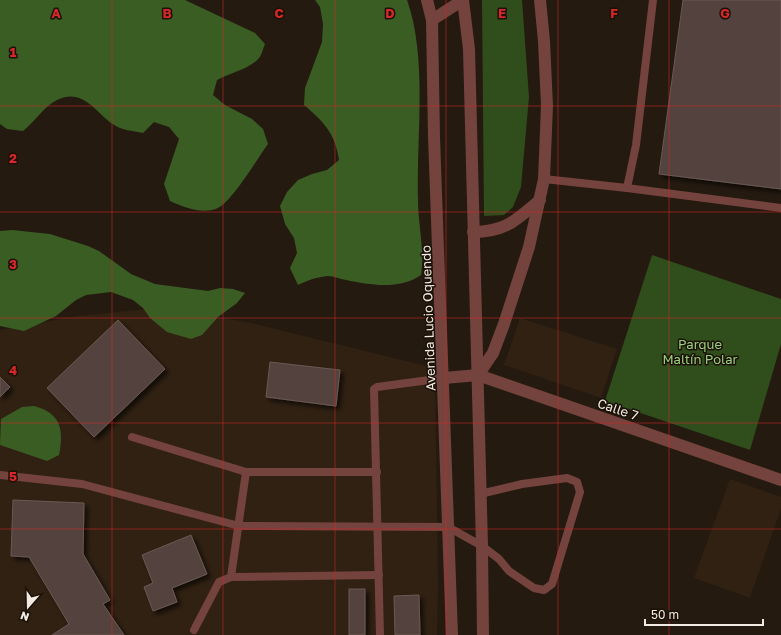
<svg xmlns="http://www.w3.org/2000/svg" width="781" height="635" viewBox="0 0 781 635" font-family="'Golos Text',sans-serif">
<defs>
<filter id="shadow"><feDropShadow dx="3.5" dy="3.5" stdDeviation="2" flood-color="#0009"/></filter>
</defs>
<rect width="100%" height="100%" fill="#241a10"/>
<g fill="#302112">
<polygon points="159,308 247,322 435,368 438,585 437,635 0,635 0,330 77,316"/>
<polygon points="520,318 617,349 601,398 504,365"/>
<polygon points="730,479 781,497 781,509 750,598 694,578"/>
</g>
<g fill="#2f4e1c">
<polygon points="482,0 522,0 529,97 521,187 513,207 504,215 484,216"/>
<polygon points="652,255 781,299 781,344 750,450 605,401"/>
</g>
<g fill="#3a5d23">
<path d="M0,0H185L255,33L265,44C263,48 262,55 259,58C250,69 230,73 217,80L213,95L225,105L252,119L263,129L268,144C257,159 233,200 218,208C203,215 183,207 170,201L164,184L179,139L169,127L154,122L143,133C133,131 120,130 111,123C94,110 82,88 57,100C43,107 35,122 23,131L7,129L0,124Z"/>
<path d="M315,0H407C428,59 416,137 418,200C418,225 425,251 421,275C400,290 370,285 346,280C340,279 334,276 328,276C317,277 308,280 298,285L290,268L297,253L294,238L285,224L280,206L287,192L298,180L312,174L327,170L339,160C335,133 324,122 304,105L305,88L322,42L323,24L320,7Z"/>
<polygon points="12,230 50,234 88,246 99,251 131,274 155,284 208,291 220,288 233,289 245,293 237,303 218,317 202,335 191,339 167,332 150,318 143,308 133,300 111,292 86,295 76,300 56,316 24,331 0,326 0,231"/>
<path d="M34,406C61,413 64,430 59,455L47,461L0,445L1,419L22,407Z"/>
</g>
<g fill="#52433d" stroke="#6a5953" filter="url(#shadow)">
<polygon points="683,0 781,0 781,189 659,174"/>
<polygon points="118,320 165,369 94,437 47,388"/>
<polygon points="270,362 340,370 336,406 266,397"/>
<polygon points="0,377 10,387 0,397"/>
<polygon points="13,500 84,503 83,554 110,600 103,604 124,635 52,635 69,624 29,557 11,556"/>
<polygon points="191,535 207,574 172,588 177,602 153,611 144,587 153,583 142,555"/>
<rect x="349" y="589" width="16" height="46"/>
<polygon points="419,595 420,635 395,635 394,596"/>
</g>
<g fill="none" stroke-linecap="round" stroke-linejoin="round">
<g stroke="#74433d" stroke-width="8">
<polyline points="544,179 627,188 781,208"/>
<polyline points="627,188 636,145 653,0"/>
<polyline points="132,437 246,472 377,472"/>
<polyline points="0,475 82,484 239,526 448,527 482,546 499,559 509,571 534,588 544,590 552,584 580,492 577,482 567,478 522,484 480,494"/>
<polyline points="231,577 246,472"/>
<polyline points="194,630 219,582 231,577 379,575"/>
<polyline points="380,635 374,389 377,387 444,378"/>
</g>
<g stroke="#74433d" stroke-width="12">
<polyline points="427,0 432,20 434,137 452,635"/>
<polyline points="463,0 469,49 482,546 483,635"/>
<polyline points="432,20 463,0"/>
<path d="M473,232C506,232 516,220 540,200"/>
<polyline points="478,375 493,353 504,324 529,247 544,179 547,106 544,41 540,0"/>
<polyline points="444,378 478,375 781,480"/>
</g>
</g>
<path fill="none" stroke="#d62828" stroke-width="1" stroke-opacity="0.55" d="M112,0V635M223,0V635M335,0V635M446,0V635M558,0V635M669,0V635M0,106H781M0,212H781M0,318H781M0,423H781M0,529H781"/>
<g text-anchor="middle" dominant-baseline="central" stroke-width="3" stroke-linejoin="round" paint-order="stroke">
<g font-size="13" fill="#f2ebe4" stroke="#1b1107">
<text transform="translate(428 318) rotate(-92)">Avenida Lucio Oquendo</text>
<text transform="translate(618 409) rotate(19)">Calle 7</text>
</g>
<g font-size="13" fill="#9bd07d" stroke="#1b1107">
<text x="700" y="344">Parque<tspan x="700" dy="15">Maltín Polar</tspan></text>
</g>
</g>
<g font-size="13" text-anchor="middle" font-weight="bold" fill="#d62828" stroke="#1b1107" stroke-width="3" stroke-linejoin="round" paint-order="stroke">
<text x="56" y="18">A</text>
<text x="167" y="18">B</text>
<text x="279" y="18">C</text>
<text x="390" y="18">D</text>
<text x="502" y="18">E</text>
<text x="614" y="18">F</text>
<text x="725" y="18">G</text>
<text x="13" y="57">1</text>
<text x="13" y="163">2</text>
<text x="13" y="269">3</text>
<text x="13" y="375">4</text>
<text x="13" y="481">5</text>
</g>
<g transform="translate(28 607) rotate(200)" stroke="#1b1107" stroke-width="3" paint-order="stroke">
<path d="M0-3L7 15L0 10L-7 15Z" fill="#f2ebe4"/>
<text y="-6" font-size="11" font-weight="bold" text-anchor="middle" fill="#f2ebe4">N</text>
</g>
<path d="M645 619v6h118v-6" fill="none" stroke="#f2ebe4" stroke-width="2"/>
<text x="651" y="619" font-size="12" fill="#f2ebe4" stroke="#1b1107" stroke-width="3" paint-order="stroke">50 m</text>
</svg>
